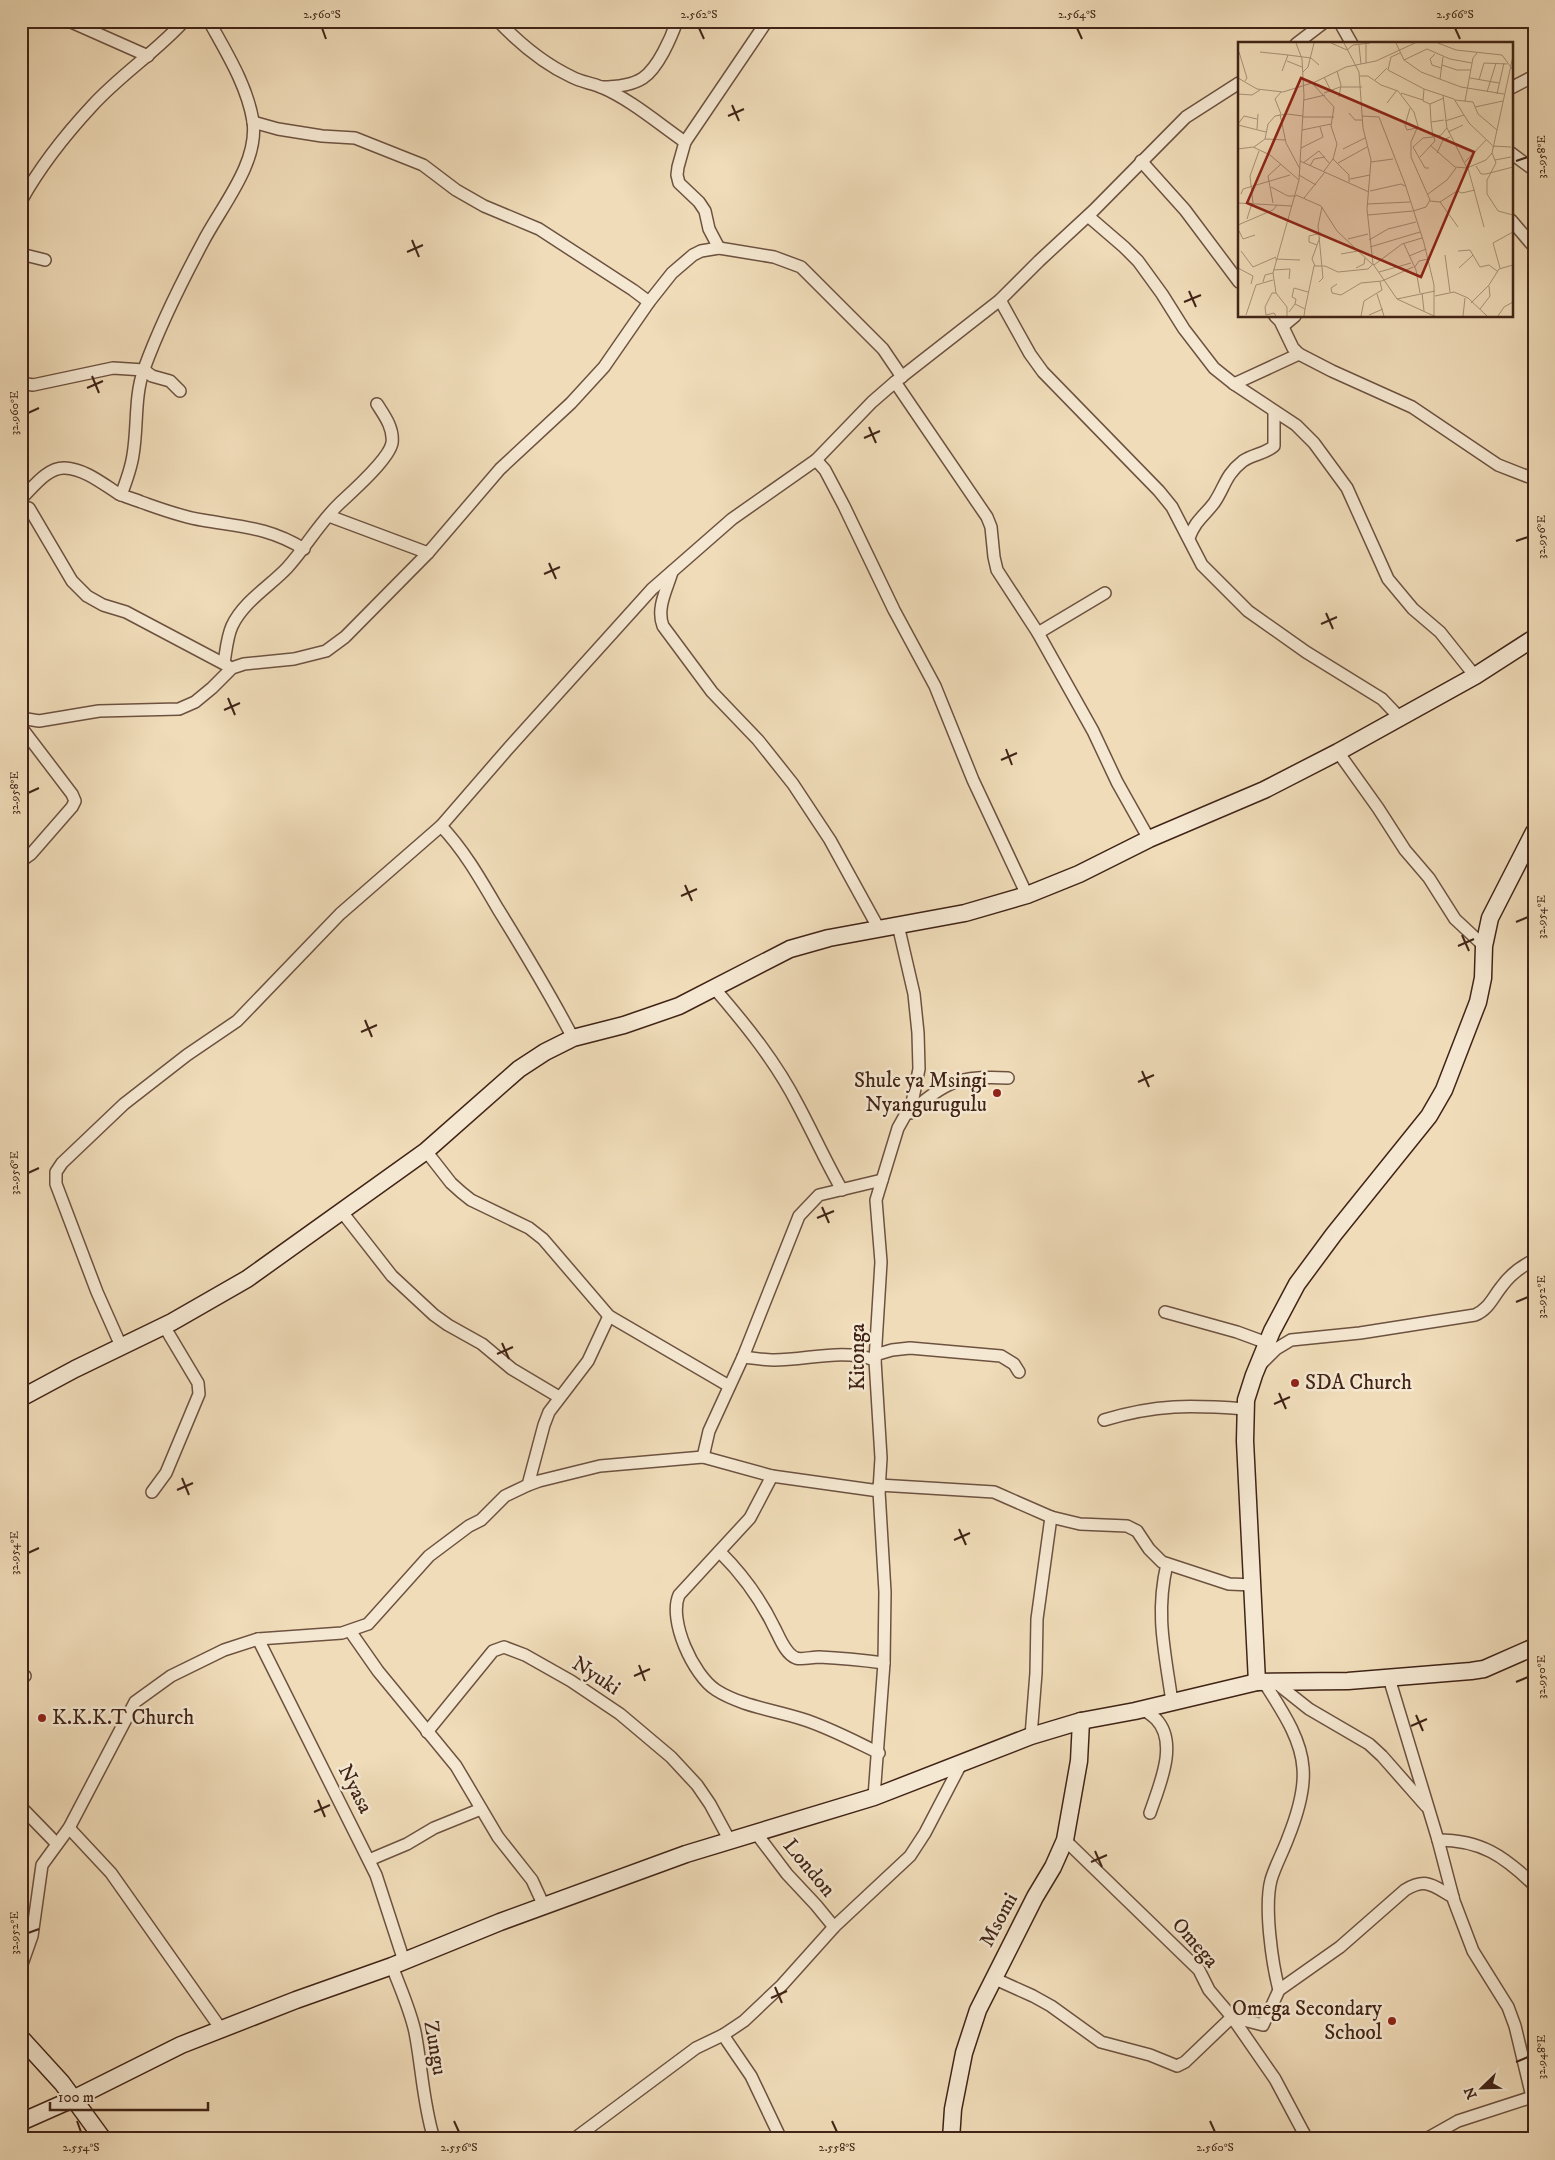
<svg xmlns="http://www.w3.org/2000/svg" width="1555" height="2160" viewBox="0 0 1555 2160" font-family="'IM FELL DW Pica',serif">
<rect width="100%" height="100%" fill="#f0dcb9"/>
<filter id="stains"><feTurbulence type="fractalNoise" baseFrequency=".004" numOctaves="4"/><feColorMatrix values="0 0 0 0 .2 0 0 0 0 .09 0 0 0 0 .02 0 0 0 .5 -.17"/></filter>
<radialGradient id="worn" r=".72"><stop offset=".6" stop-color="#630" stop-opacity="0"/><stop offset="1" stop-color="#630" stop-opacity=".3"/></radialGradient>
<g fill="none" stroke-linecap="round" stroke-linejoin="round">
<g stroke="#6d5240" stroke-width="14">
<g id="street">
<polyline points="69,21 148,56"/>
<path d="M498,21C519,43 544,64 572,77C581,82 592,83 601,87C630,99 659,124 685,142"/>
<polyline points="1339,21 1352,44"/>
<polyline points="1296,44 1326,21"/>
<path d="M601,87C614,87 631,86 643,78C658,68 671,38 677,21"/>
<polyline points="1511,88 1534,76"/>
<polyline points="253,122 278,129 322,136 355,138 423,165 456,190 484,206 539,229 633,290 649,302"/>
<polyline points="1511,153 1534,170"/>
<polyline points="1141,161 1185,210 1239,282"/>
<path d="M21,201C40,167 65,135 92,106C120,75 156,52 184,21"/>
<polyline points="1088,216 1124,247 1138,261 1162,294 1184,329 1214,368 1234,384 1296,425 1314,443 1347,488 1388,579 1413,609 1440,632 1475,676"/>
<polyline points="1511,220 1534,247"/>
<polyline points="719,248 709,229 705,211 699,202 679,183 677,175 678,167 685,142 767,21"/>
<polyline points="21,254 45,260"/>
<polyline points="1000,300 1030,354 1043,372 1159,491 1172,507 1202,565 1248,611 1306,652 1382,699 1400,718"/>
<polyline points="1275,316 1280,321 1293,348 1299,354 1332,371 1412,407 1498,465 1534,479"/>
<polyline points="1283,326 1295,316"/>
<polyline points="895,382 987,517 991,527 994,557 997,570 1038,633 1093,731 1117,782 1149,839"/>
<polyline points="21,383 33,385 113,368 144,370 152,376 170,381 180,391"/>
<polyline points="1234,384 1299,354"/>
<polyline points="816,460 825,470 844,506 894,610 935,686 973,780 1027,895"/>
<path d="M121,495C126,482 131,469 133,455C138,426 134,397 144,369C160,325 181,283 203,242C221,207 259,163 253,121C247,85 226,52 209,21"/>
<path d="M23,497C34,486 48,467 65,468C85,469 103,484 119,494C126,497 134,499 141,502C161,509 182,517 202,520C241,527 268,527 304,549"/>
<polyline points="29,508 72,581 87,596 103,605 126,612 228,666"/>
<polyline points="329,516 428,553"/>
<path d="M1189,538C1195,521 1204,516 1214,503C1225,487 1225,475 1243,461C1253,454 1265,454 1274,446V411"/>
<path d="M672,572C667,589 656,608 663,626L712,692L758,740L793,784L830,840L879,929"/>
<polyline points="1038,633 1105,593"/>
<path d="M224,663C226,651 227,637 232,626C243,602 270,586 287,568C306,547 320,522 340,503C353,491 389,459 392,443C394,428 384,415 377,404"/>
<polyline points="21,718 39,721 99,711 179,709 195,702 212,688 232,668 244,664 294,659 326,651 345,637 428,553 500,469 571,403 604,367 649,302 672,273 693,255 701,251 719,248 774,257 801,267 883,349 902,377"/>
<polyline points="21,727 72,794 75,801 72,807 31,854 21,861"/>
<polyline points="1338,752 1378,808 1405,850 1429,878 1455,919 1484,946"/>
<path d="M441,826C464,850 481,880 498,909C524,951 550,994 573,1038"/>
<path d="M715,989C746,1025 776,1062 798,1105C813,1133 826,1162 842,1190"/>
<path d="M910,1113C945,1081 961,1075 1008,1078"/>
<polyline points="426,1151 451,1183 461,1192 471,1200 529,1228 543,1239 609,1316 729,1386"/>
<polyline points="342,1212 392,1276 434,1315 448,1325 482,1344 512,1369 559,1397"/>
<polyline points="1165,1312 1237,1332 1267,1343"/>
<polyline points="121,1346 97,1292 56,1184 56,1172 62,1163 124,1104 187,1055 237,1021 340,914 441,826 506,751 652,589 732,519 816,460 872,402 895,382 1000,300 1039,261 1093,211 1186,117 1239,83"/>
<polyline points="875,1355 892,1350 910,1348 1001,1356 1014,1364 1019,1372"/>
<path d="M743,1357C753,1358 764,1360 774,1360C809,1360 841,1348 875,1360"/>
<path d="M1261,1364L1276,1349L1291,1340L1360,1333L1475,1315C1489,1309 1493,1297 1502,1286C1510,1275 1522,1266 1534,1260"/>
<path d="M1104,1420C1157,1404 1191,1405 1245,1409"/>
<polyline points="703,1457 709,1431 743,1357 799,1216 819,1195 882,1180"/>
<path d="M772,1476L750,1518L679,1595C668,1620 693,1675 716,1690C741,1706 774,1710 802,1719C828,1727 854,1741 879,1753"/>
<polyline points="528,1485 544,1425 549,1412 588,1361 609,1316"/>
<polyline points="879,1485 994,1492 1051,1517 1080,1524 1127,1526 1137,1531 1149,1549 1162,1562 1229,1584 1253,1585"/>
<polyline points="152,1492 166,1473 199,1394 198,1383 164,1326"/>
<path d="M720,1552C741,1573 761,1600 774,1627C779,1636 785,1654 796,1658C802,1660 812,1657 819,1657C841,1658 862,1660 884,1663"/>
<path d="M1167,1564C1155,1614 1165,1652 1172,1702"/>
<polyline points="350,1631 378,1671 456,1766 498,1837 532,1880 544,1906"/>
<polyline points="258,1639 376,1875 404,1961"/>
<polyline points="21,1677 25,1676"/>
<polyline points="1389,1678 1438,1840 1454,1901 1473,1951 1508,2007 1515,2026 1534,2105"/>
<path d="M1264,1682C1280,1708 1301,1737 1303,1768C1305,1790 1296,1818 1288,1838C1283,1852 1275,1866 1271,1880C1264,1907 1272,1963 1279,1990"/>
<polyline points="1275,1682 1309,1709 1369,1744 1382,1756 1426,1806"/>
<path d="M1143,1709C1147,1712 1152,1715 1156,1719C1179,1743 1159,1786 1150,1813"/>
<polyline points="427,1732 493,1651 504,1647 525,1655 571,1681 620,1714 671,1757 697,1785 710,1804 730,1841"/>
<polyline points="1031,1736 1036,1673 1037,1619 1051,1517"/>
<polyline points="874,1797 884,1663 885,1592 879,1491 881,1458 875,1360 881,1262 876,1200 898,1128 912,1103 919,1069 918,1033 914,994 898,925"/>
<polyline points="21,1807 57,1844"/>
<polyline points="69,1828 111,1873 221,2029"/>
<polyline points="756,1833 787,1874 816,1905 834,1927"/>
<polyline points="1065,1840 1199,1970 1209,1990 1232,2017 1275,2079 1307,2139"/>
<path d="M1438,1840C1481,1840 1504,1856 1534,1885"/>
<polyline points="369,1860 407,1844 434,1828 481,1809"/>
<path d="M392,1966C400,1988 410,2009 415,2032C422,2068 423,2104 434,2139"/>
<polyline points="21,1967 32,1936 42,1865 69,1828 135,1702 171,1676 224,1650 258,1639 342,1633 368,1624 429,1556 469,1526 481,1520 505,1496 528,1485 539,1481 600,1466 703,1457 772,1476 879,1491"/>
<path d="M993,1978L1033,1996L1051,2006L1101,2042L1150,2055L1177,2066L1185,2062L1232,2017L1263,2025L1279,1990L1340,1947L1405,1890C1427,1877 1433,1886 1453,1897"/>
<polyline points="723,2035 751,2076 781,2139"/>
<polyline points="574,2139 696,2048 723,2035 744,2021 782,1985 834,1927 910,1856 925,1833 961,1764"/>
<polyline points="1426,2139 1458,2121 1532,2097"/>
</g>
</g>
<g stroke="#412417" stroke-width="19">
<g id="secondary">
<polyline points="21,1398 75,1369 172,1322 247,1279 426,1151 519,1069 545,1052 573,1038 624,1025 679,1006 790,949 829,938 965,913 1027,895 1079,874 1149,839 1264,790 1338,752 1475,676 1534,638"/>
<polyline points="1257,1682 1245,1441 1246,1400 1254,1375 1272,1331 1297,1284 1334,1234 1429,1116 1444,1090 1478,1002 1483,978 1484,946 1490,918 1534,832"/>
<polyline points="21,2038 62,2083 103,2139"/>
<polyline points="21,2122 73,2099 181,2045 296,2000 392,1966 500,1922 686,1854 874,1797 1031,1736 1081,1721 1135,1711 1257,1682 1348,1681 1471,1671 1484,1669 1534,1647"/>
<polyline points="951,2139 953,2109 964,2053 978,2010 1035,1897 1053,1867 1065,1840 1079,1761 1081,1721"/>
</g>
</g>
<use href="#street" stroke="#f5e8d2" stroke-width="11"/>
<use href="#secondary" stroke="#f5e8d2" stroke-width="16"/>
</g>
<path fill="none" stroke="#412417" stroke-width="2" d="M322,28L326,39M699,28L704,39M1077,28L1082,39M1455,28L1460,39M732,105L739,121M728,116L744,109M1516,161L1528,157M412,240L419,257M407,252L423,245M1189,291L1196,307M1184,302L1201,295M92,376L99,393M87,388L103,381M28,413L39,408M869,427L876,443M864,438L880,431M1516,541L1528,537M549,563L556,579M544,574L560,567M1326,613L1333,629M1321,624L1337,617M228,698L235,715M224,710L240,703M1006,749L1012,765M1001,760L1017,753M28,793L39,788M685,885L692,901M681,896L697,889M1516,922L1528,917M1462,935L1469,951M1458,946L1474,939M365,1020L372,1037M361,1032L377,1025M1142,1071L1149,1087M1138,1082L1154,1075M28,1173L39,1168M822,1207L829,1223M817,1218L834,1211M1516,1302L1528,1297M502,1343L509,1359M497,1354L513,1347M1279,1393L1286,1409M1274,1404L1290,1397M182,1478L189,1495M177,1490L193,1483M959,1529L966,1545M954,1540L970,1533M28,1553L39,1548M639,1665L645,1681M634,1676L650,1669M1516,1682L1528,1677M1416,1715L1423,1731M1411,1726L1427,1719M318,1800L325,1817M314,1812L330,1805M1095,1851L1102,1867M1091,1862L1107,1855M28,1933L39,1929M775,1987L782,2003M771,1998L787,1991M1516,2062L1528,2057M77,2121L81,2132M454,2121L459,2132M832,2121L837,2132M1210,2121L1215,2132"/>
<g fill="#8f2418" stroke="#f5e8d2" stroke-width="2">
<circle cx="997" cy="1093" r="5"/>
<circle cx="1295" cy="1383" r="5"/>
<circle cx="42" cy="1718" r="5"/>
<circle cx="1392" cy="2021" r="5"/>
</g>
<g text-anchor="middle" dominant-baseline="central" stroke-width="5" stroke-linejoin="round" paint-order="stroke">
<g font-size="21" fill="#412417" stroke="#f5e8d2" text-anchor="end">
<text x="987" y="1081">Shule ya Msingi<tspan x="987" dy="24">Nyangurugulu</tspan></text>
<text x="1305" y="1383" text-anchor="start">SDA Church</text>
<text x="52" y="1718" text-anchor="start">K.K.K.T Church</text>
<text x="1382" y="2009">Omega Secondary<tspan x="1382" dy="24">School</tspan></text>
</g>
<g font-size="21" fill="#412417" stroke="#f5e8d2">
<text transform="translate(858 1357) rotate(-90)">Kitonga</text>
<text transform="translate(596 1676) rotate(33)">Nyuki</text>
<text transform="translate(355 1789) rotate(63)">Nyasa</text>
<text transform="translate(809 1868) rotate(50)">London</text>
<text transform="translate(999 1920) rotate(-62)">Msomi</text>
<text transform="translate(1195 1943) rotate(49)">Omega</text>
<text transform="translate(435 2048) rotate(80)">Zungu</text>
</g>
</g>
<g transform="translate(1238 42)">
<rect width="275" height="275" fill="#f0dcb9"/>
<path fill="none" stroke="#aa9278" stroke-width="1" d="M93,1L109,8M106,1L121,30L125,86L133,118L129,167L135,222L159,257L196,274M158,1L166,18L183,30L223,45L266,52M200,1L218,8L264,13L275,28M128,2V21M121,3L123,22M109,8L115,3L132,1M1,10L9,36L7,39M22,10L50,13M162,11L153,15L150,28L186,47L216,57L231,81L254,103M197,12L192,17L194,23L203,26M166,18L189,7L212,17L234,21M49,19L64,25M204,23L219,28H233M44,29L50,13L73,16L81,23M99,29L103,43L101,55M65,30L70,25L76,1M122,34H130L143,43L160,49L176,70L180,84L173,100V115L192,158L188,165L175,169M86,35L93,49M0,36L19,47L45,50L77,40L108,25L138,19L177,1M232,36L261,41M202,37L205,15M137,38L149,26M241,38L246,21L269,22M74,41L96,65L93,84L99,102L95,117L86,129M103,45H124M186,47L185,59L192,62M43,50L37,57L43,72M249,50L258,21M86,51L102,45M163,51L185,58M0,52L14,53L22,48M259,52L266,21M205,53L209,86L229,126L248,118L254,111L275,14M66,58L87,53M217,58L235,60L240,72L259,88M227,59L235,16L239,11M149,61L159,48M237,65L265,59M172,66L167,83L169,88L179,86M111,71L117,78H124M42,72L48,101L62,127M124,74L141,75L167,142L186,201L196,243V274M65,75H96M206,78L193,80L195,95L203,93L209,86M207,79L226,73M193,80L192,62L206,56M0,82L6,74L19,77M0,83L28,90M275,83V116M19,87L20,72M64,88L93,82M210,90L225,83M27,97L48,98M192,103L217,125L229,126M254,104L273,105M16,105L27,97L30,82L37,74L49,72L65,74M175,105L187,126H191M175,105L185,96L195,95M63,106L85,95L82,85M0,107L15,105L32,113L61,138M105,107L127,96M199,111L205,98L212,95M254,111L258,121L249,138V152L260,169L275,173M182,115L197,99L196,95M95,117L111,133V140M257,118L273,115M62,119L131,150M133,120L155,117M227,120L248,98M65,121L81,109L91,121M100,121L129,105M72,124L76,117L87,115M238,124L243,132H248L275,125M230,126L246,185M61,133L78,143M112,137L132,133M33,145L50,154H58M132,149L163,142L167,144M3,152L5,147L52,133M190,152L209,138L218,126M58,153L83,164L99,189L135,223M66,156L87,130M192,159L202,160L219,149L224,151L237,148M202,160L220,185M0,161L54,164M15,161L12,134L21,109M35,161L30,134L43,122M129,162L172,160M130,173L175,169M9,177L14,161M0,183L35,168L39,163M0,187L5,197L17,193M110,197L130,192M131,198L150,187L178,180M166,202L178,228L182,251M79,203L71,200V194L83,191M132,205L182,190M3,209L15,225L38,215M220,209L232,208L242,225L251,223L259,229M103,212L120,209M207,213L212,250M171,214L188,207M37,217L62,218M136,223L164,202L184,196M77,224L74,217L82,195M0,226L15,234L13,242M118,226L126,222L127,216M176,226L181,219L190,217M221,226L235,213M262,226L255,201L275,190M35,228L52,227L51,237M141,230L173,221M25,240L27,233L35,231M81,240L85,236L80,184L84,165M99,242L93,246L94,251L103,253L123,241L144,239L175,225M38,251H34L27,265L28,273L36,271L38,274M184,251L186,269M139,252L146,274M197,254L216,250L230,256L249,274M159,257L197,249M233,261L251,243L261,227L275,223M57,262L67,267L66,274M67,267L76,224H87L100,230L130,227L134,223M242,267L252,254L251,244M51,270L57,262L58,257L54,255L56,246L70,250M8,273L18,243L35,238M131,273L145,267M49,274V265L38,251L35,231L61,138L66,54L64,17L58,1M123,274L126,259L144,248L142,240M225,274L227,256M260,274L266,265L275,260"/>
<path fill="#8f2418" fill-opacity="0.15" stroke="#8f2418" stroke-width="2.5" d="M63,36L236,110L183,235L9,161Z"/>
<rect width="275" height="275" fill="none" stroke="#412417" stroke-width="2.5"/>
</g>
<rect width="1555" height="2160" fill="none" stroke="#f0dcb9" stroke-width="55"/>
<g transform="translate(1482 2088) rotate(247)" stroke="#f5e8d2" stroke-width="4" paint-order="stroke">
<path d="M0-4L9 19L0 12L-9 19Z" fill="#412417"/>
<text y="-8" font-size="14" font-weight="bold" text-anchor="middle" fill="#412417">N</text>
</g>
<path d="M50 2102v8h158v-8" fill="none" stroke="#412417" stroke-width="2.5"/>
<text x="58" y="2102" font-size="15" fill="#412417" stroke="#f5e8d2" stroke-width="4" paint-order="stroke">100 m</text>
<rect x="28" y="28" width="1500" height="2104" fill="none" stroke="#412417" stroke-width="2"/>
<g font-size="12" text-anchor="middle" fill="#412417">
<text x="322" y="18">2.560°S</text>
<text x="699" y="18">2.562°S</text>
<text x="1077" y="18">2.564°S</text>
<text x="1455" y="18">2.566°S</text>
<text transform="translate(1541 157) rotate(-90)" y="4">32.958°E</text>
<text transform="translate(14 413) rotate(-90)" y="4">32.960°E</text>
<text transform="translate(1541 537) rotate(-90)" y="4">32.956°E</text>
<text transform="translate(14 793) rotate(-90)" y="4">32.958°E</text>
<text transform="translate(1541 917) rotate(-90)" y="4">32.954°E</text>
<text transform="translate(14 1173) rotate(-90)" y="4">32.956°E</text>
<text transform="translate(1541 1297) rotate(-90)" y="4">32.952°E</text>
<text transform="translate(14 1553) rotate(-90)" y="4">32.954°E</text>
<text transform="translate(1541 1677) rotate(-90)" y="4">32.950°E</text>
<text transform="translate(14 1933) rotate(-90)" y="4">32.952°E</text>
<text transform="translate(1541 2057) rotate(-90)" y="4">32.948°E</text>
<text x="81" y="2151">2.554°S</text>
<text x="459" y="2151">2.556°S</text>
<text x="837" y="2151">2.558°S</text>
<text x="1215" y="2151">2.560°S</text>
</g>
<rect width="100%" height="100%" filter="url(#stains)"/>
<rect width="100%" height="100%" fill="url(#worn)"/>
</svg>
